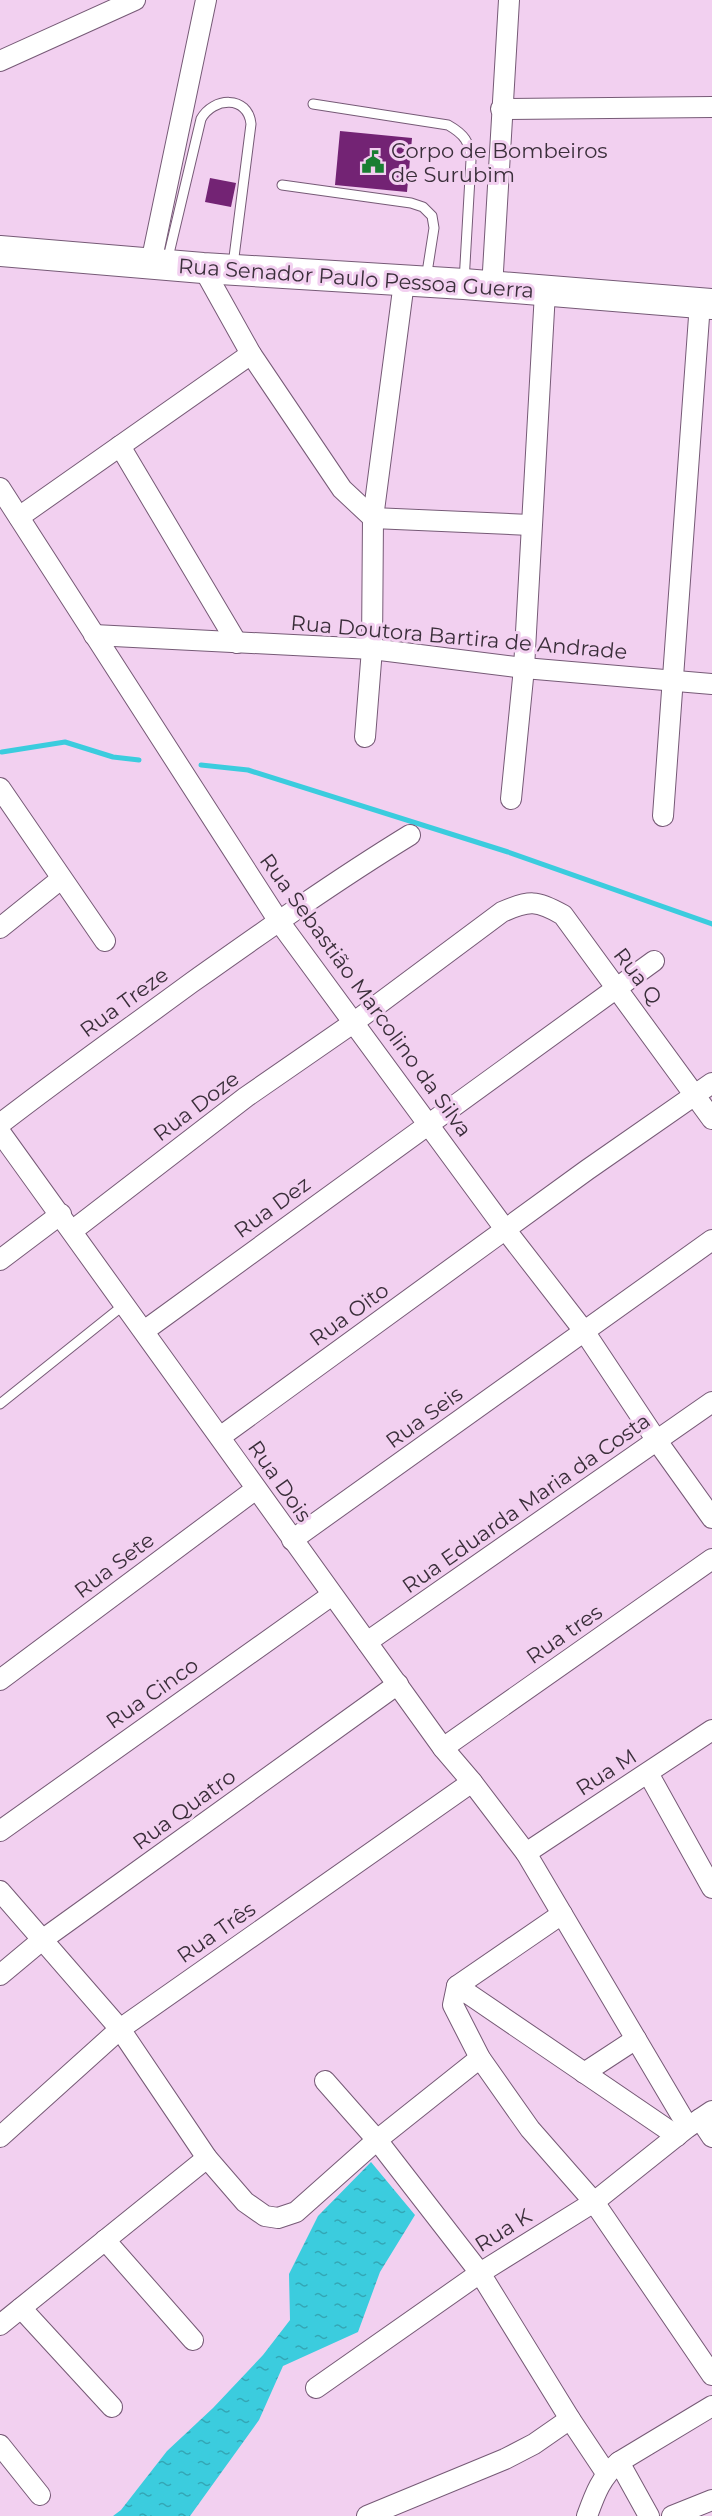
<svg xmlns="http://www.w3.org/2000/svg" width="712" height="2516" viewBox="0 0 712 2516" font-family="Montserrat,sans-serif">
<defs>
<pattern id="water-ripples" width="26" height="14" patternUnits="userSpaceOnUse" patternTransform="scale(1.5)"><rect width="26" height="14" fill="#3bccde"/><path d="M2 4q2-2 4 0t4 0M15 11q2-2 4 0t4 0" fill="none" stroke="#33a6b5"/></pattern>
</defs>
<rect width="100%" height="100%" fill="#f2d0f0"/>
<polygon fill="url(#water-ripples)" points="371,2162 415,2215 380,2272 358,2332 283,2366 259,2420 190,2516 113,2516 121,2510 167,2451 213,2408 263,2355 290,2320 289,2274 318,2216"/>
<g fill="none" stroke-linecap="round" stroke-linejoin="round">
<g stroke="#3bccde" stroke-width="5">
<polyline points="2,752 65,742 113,757 139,760"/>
<polyline points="201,765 248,770 508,852 712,924"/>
</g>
</g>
<g fill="#732374">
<polygon points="340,131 412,138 407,192 335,185"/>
<polygon points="210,178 236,183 231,207 205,202"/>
</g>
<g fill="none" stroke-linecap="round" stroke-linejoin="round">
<g stroke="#765a76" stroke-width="11">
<g id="service">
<path d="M313,104L448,125C464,134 470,142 471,160L464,282"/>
<polyline points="282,185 411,203 423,207 432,216 434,228 426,279"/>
<path d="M167,262L201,119C213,97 248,95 251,124L233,265"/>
<polyline points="0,1404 125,1304"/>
</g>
</g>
<g stroke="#765a76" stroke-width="22">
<g id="minor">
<polyline points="0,61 135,0"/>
<polyline points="501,109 712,107"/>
<polyline points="151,263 206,0"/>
<polyline points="203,268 251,354 342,489 373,518 530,525"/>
<polyline points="492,288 509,0"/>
<polyline points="120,446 237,643"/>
<polyline points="0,488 278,920 505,1229 584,1331 657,1441 712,1518"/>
<polyline points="19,517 251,354"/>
<polyline points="94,635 372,649 524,668 712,684"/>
<polyline points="365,737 372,649 373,518 404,282"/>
<polyline points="0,788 105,941"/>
<polyline points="511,799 524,668 545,292"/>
<polyline points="663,816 700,303"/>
<polyline points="0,928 61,879"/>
<path d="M0,1124C62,1076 127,1030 191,983C263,932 335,881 410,835"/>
<polyline points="0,1132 443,1748 472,1782 526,1853 688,2127"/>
<path d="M72,1231L246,1097L353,1023L502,912C529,900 537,900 563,915L712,1119"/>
<polyline points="0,1260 61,1214"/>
<polyline points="144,1331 654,961"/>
<polyline points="220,1437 587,1170 712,1083"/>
<polyline points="292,1540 712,1240"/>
<polyline points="367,1642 712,1402"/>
<polyline points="0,1680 256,1489"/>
<polyline points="443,1748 712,1559"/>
<polyline points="648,1773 712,1888"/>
<polyline points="0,1831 332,1595"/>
<polyline points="526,1853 712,1730"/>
<polyline points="0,1891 120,2029 207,2158 245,2202 265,2216 278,2218 296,2212 377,2140 480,2058"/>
<polyline points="562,1914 457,1986 453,2005 480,2058 530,2129 594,2202 712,2375"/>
<polyline points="0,1975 42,1940 398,1684"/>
<polyline points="457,1986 677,2136"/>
<polyline points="584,2073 636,2039"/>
<polyline points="325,2081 377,2140 480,2273 570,2419 606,2473"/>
<polyline points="700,2119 712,2137"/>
<polyline points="0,2137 120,2029 472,1782"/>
<polyline points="105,2240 193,2340"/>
<polyline points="21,2308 112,2407"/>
<polyline points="0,2325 207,2158"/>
<polyline points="316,2388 480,2273 594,2202 688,2127 712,2111"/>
<polyline points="0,2445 40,2495"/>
<polyline points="619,2462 649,2516"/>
<polyline points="367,2516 505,2459 534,2444 570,2419"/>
<path d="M587,2516C595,2494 601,2477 619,2462L712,2406"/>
<polyline points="672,2516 712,2500"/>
</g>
</g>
<g stroke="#765a76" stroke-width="32">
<polyline id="primary" points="0,251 203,268 464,284 712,304"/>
</g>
<use href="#service" stroke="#fff" stroke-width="9"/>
<use href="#minor" stroke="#fff" stroke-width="20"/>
<use href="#primary" stroke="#fff" stroke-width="30"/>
</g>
<defs>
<g id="civic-bare" transform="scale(1.8)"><path d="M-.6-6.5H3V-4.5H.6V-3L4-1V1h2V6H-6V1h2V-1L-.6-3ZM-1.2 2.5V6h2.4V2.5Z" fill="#197e32" stroke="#f2d0f0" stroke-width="2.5" paint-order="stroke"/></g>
</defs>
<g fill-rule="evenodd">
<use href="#civic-bare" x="373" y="162"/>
</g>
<g text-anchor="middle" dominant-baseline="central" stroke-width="6" stroke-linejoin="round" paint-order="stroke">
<g font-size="21" fill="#3a2e3a" stroke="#f2d0f0" text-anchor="start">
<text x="391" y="150">Corpo de Bombeiros<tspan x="391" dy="24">de Surubim</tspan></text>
</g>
<g font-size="21" fill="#3a2e3a" stroke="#f2d0f0">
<text transform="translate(356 278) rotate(4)">Rua Senador Paulo Pessoa Guerra</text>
<text transform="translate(459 637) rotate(5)">Rua Doutora Bartira de Andrade</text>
<text transform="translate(638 976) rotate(53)">Rua Q</text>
<text transform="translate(366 995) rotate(54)">Rua Sebastião Marcolino da Silva</text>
<text transform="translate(124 1002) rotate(-36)">Rua Treze</text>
<text transform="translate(196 1106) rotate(-37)">Rua Doze</text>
<text transform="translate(272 1207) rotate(-36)">Rua Dez</text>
<text transform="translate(349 1314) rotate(-36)">Rua Oito</text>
<text transform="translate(424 1417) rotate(-36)">Rua Seis</text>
<text transform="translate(280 1481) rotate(55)">Rua Dois</text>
<text transform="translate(526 1503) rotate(-35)">Rua Eduarda Maria da Costa</text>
<text transform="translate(114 1565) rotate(-37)">Rua Sete</text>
<text transform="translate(564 1634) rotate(-35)">Rua tres</text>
<text transform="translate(152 1693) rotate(-35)">Rua Cinco</text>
<text transform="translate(606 1772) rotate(-33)">Rua M</text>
<text transform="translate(184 1809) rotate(-36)">Rua Quatro</text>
<text transform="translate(216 1932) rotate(-35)">Rua Três</text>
<text transform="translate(503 2230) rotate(-32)">Rua K</text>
</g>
</g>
</svg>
